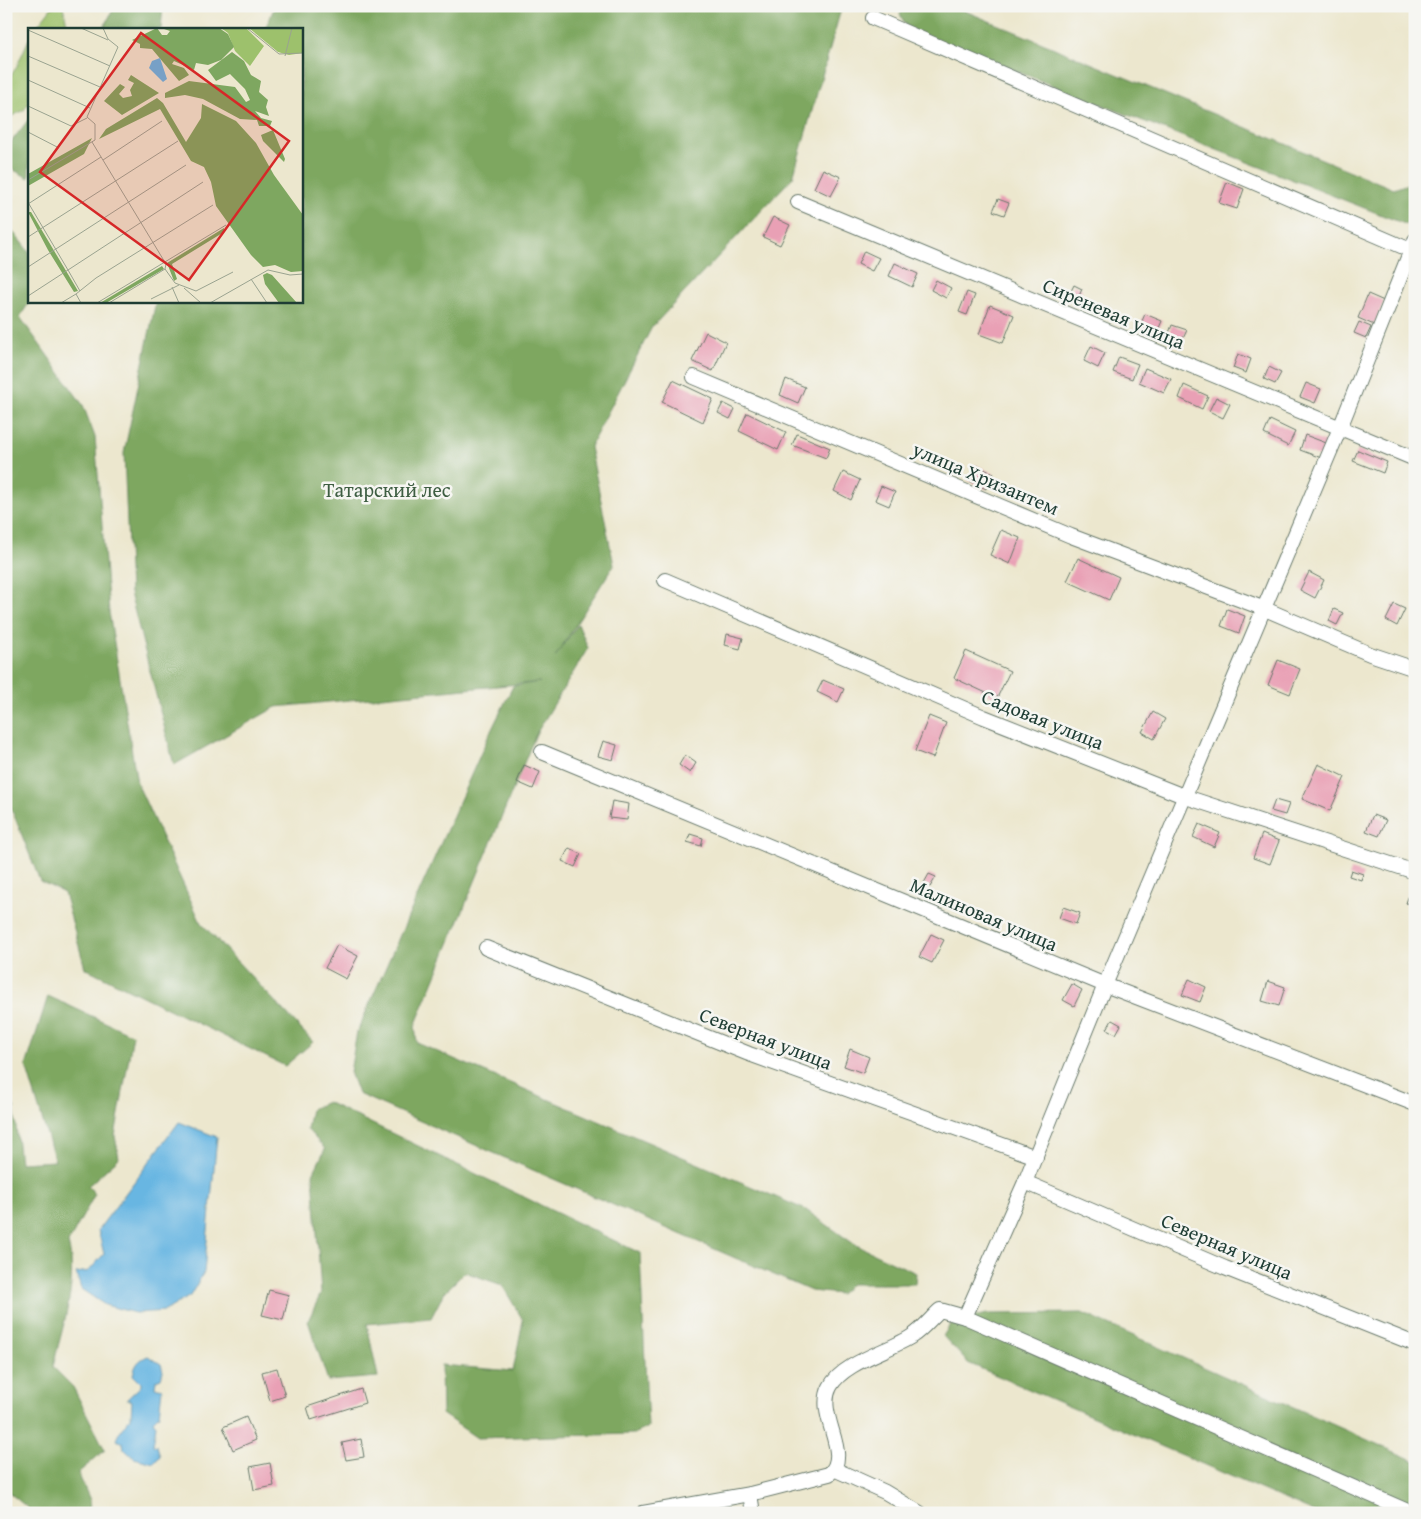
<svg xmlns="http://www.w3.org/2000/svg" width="1421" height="1519" viewBox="0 0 1421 1519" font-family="'Gentium Book Plus',serif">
<rect width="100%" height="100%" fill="#f6f6f2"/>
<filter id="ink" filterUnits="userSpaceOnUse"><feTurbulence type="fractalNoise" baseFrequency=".02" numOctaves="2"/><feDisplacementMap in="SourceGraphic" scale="10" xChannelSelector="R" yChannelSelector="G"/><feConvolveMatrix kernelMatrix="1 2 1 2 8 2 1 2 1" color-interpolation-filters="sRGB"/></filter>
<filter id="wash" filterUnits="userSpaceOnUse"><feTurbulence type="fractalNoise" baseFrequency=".0096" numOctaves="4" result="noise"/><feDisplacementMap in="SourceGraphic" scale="20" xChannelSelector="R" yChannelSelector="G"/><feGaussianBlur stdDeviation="1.12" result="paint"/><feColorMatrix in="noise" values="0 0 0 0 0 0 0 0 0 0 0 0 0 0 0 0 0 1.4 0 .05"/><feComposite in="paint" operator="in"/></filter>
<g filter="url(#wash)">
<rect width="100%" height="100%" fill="#ece7ce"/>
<g fill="#9dc16c" stroke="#5e7f50">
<polygon points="63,6 68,29 35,29 52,7"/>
<polygon points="29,39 29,102 24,110 8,118 6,123 6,82 16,68"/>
</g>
<g fill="#7ea760" stroke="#4e724a">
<polygon points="115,6 163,6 161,29 103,29"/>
<polygon points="275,6 842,6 793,177 652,327 590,447 614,565 555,657 578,624 588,648 536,734 415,1026 417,1043 806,1210 854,1244 916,1273 915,1284 851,1284 840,1294 811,1291 358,1094 350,1072 357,1032 488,737 513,686 540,682 276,707 174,765 130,593 124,453 156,301 301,301 301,29 265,29"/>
<polygon points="905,6 953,6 1394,189 1415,181 1415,228 907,28 900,14"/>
<polygon points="29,119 29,178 8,167 11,142"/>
<polygon points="6,223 29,252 30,301 20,317 83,405 95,437 109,612 137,783 201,923 313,1042 285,1066 85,968 64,893 40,881 6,795"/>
<path d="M48,996L133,1035L115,1136L119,1158L88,1186L95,1194L68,1243C79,1284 62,1327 53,1367L73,1387L105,1450L78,1473L90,1500L89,1513H34L6,1490V1093L14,1107L20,1163L55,1161L26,1066Z"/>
<polygon points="327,1102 640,1253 648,1427 634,1434 477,1438 442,1414 441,1365 513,1371 523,1320 502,1285 465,1272 444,1293 431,1318 367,1324 378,1377 328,1381 308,1321 321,1293 313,1174 325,1149 307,1129 311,1109"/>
<polygon points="1082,1313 1415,1461 1415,1513 1316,1513 968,1363 943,1336 953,1321 987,1314"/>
</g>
<g fill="#67b6e2" stroke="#437a8b">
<polygon points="179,1122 217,1137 204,1272 190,1296 165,1311 135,1313 105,1305 81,1289 76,1273 89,1271 104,1254 98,1230"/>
<path d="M148,1356L161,1364L163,1371L161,1378L156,1380L155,1387L162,1389L159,1415L153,1421L156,1425L153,1445L157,1446L160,1456L154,1463L134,1458L124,1449L123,1443L116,1440C117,1435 127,1420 131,1418L132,1401L127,1399L141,1386V1383L133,1375C135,1365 138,1360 148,1356Z"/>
</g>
<g id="blocks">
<g fill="#e9a0b5">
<polygon points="823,169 841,177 831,196 814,188"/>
<polygon points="1227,182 1244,189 1237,209 1219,203"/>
<polygon points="998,199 1009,203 1004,215 993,211"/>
<polygon points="773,217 790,225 780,245 763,237"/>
<polygon points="864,251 879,258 872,271 858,264"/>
<polygon points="895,263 918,274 912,287 889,276"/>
<polygon points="936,280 951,288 946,298 931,290"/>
<polygon points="1074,285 1082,289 1077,301 1068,297"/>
<polygon points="967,292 975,295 967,315 959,312"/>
<polygon points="1368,294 1384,301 1374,325 1358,318"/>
<polygon points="990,305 1014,315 1003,343 979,334"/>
<polygon points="1145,314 1162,321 1156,335 1139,328"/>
<polygon points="1359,322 1371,327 1366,338 1354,333"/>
<polygon points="1172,325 1187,330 1181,343 1167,338"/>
<polygon points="706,332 726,342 713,371 692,361"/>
<polygon points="1091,346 1105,353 1098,368 1084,361"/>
<polygon points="1238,354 1251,359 1246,373 1233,368"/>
<polygon points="1119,357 1138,364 1132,379 1113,372"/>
<polygon points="1269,367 1281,373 1275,384 1264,379"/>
<polygon points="1145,368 1171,379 1164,393 1139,382"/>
<polygon points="786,379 805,387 798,403 780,395"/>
<polygon points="673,380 713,399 703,422 662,402"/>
<polygon points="1306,383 1321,389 1315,403 1300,397"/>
<polygon points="1184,385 1208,396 1202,409 1179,398"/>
<polygon points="1216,397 1230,404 1223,418 1209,411"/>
<polygon points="723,403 735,409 730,419 718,413"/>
<polygon points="747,413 786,432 778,450 739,431"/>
<polygon points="1270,420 1295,432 1288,446 1264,434"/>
<polygon points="797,434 830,448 826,458 792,445"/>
<polygon points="1305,435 1329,444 1324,459 1300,450"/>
<polygon points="1358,450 1387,462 1383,473 1353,461"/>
<polygon points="976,465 994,474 986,489 968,480"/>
<polygon points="843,472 860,480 851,500 834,491"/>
<polygon points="881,486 895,492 889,506 875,500"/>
<polygon points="1001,530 1020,538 1010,564 990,555"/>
<polygon points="1078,558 1119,577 1109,600 1067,581"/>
<polygon points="1309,572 1324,580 1315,598 1300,590"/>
<polygon points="1394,604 1405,609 1397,626 1386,620"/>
<polygon points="1227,609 1245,616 1239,633 1221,626"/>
<polygon points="1334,609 1343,613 1337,625 1329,621"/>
<polygon points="727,634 743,638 740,649 725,645"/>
<polygon points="966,651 1010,671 997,698 954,678"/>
<polygon points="1278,660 1300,669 1290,694 1268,685"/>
<polygon points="823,680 844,689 838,702 817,692"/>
<polygon points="1153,712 1165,719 1154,739 1142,732"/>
<polygon points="929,716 946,723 933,758 915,751"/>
<polygon points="603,741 617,745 613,760 598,756"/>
<polygon points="685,755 696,763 690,773 679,765"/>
<polygon points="1318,764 1345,777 1330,811 1302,799"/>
<polygon points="524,765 540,772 533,789 517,782"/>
<polygon points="1275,800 1289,804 1285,815 1271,811"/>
<polygon points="612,801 629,804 627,820 609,818"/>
<polygon points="1373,815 1386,820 1379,836 1366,831"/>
<polygon points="1199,824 1220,833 1214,847 1193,837"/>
<polygon points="690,834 703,838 701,846 687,842"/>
<polygon points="1262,834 1279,841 1270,864 1253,858"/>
<polygon points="569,848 581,854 575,867 562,861"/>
<polygon points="1351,870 1363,874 1361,880 1349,876"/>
<polygon points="929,874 936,877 930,887 924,883"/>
<polygon points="1411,889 1415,890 1415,906 1406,903"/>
<polygon points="1063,907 1080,913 1076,924 1059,918"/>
<polygon points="931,934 944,940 932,963 919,957"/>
<polygon points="337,945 358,956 346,979 325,968"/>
<polygon points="1189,979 1206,987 1200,1002 1182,995"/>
<polygon points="1268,981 1285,987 1279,1006 1262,1001"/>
<polygon points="1072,984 1082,990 1074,1006 1063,1000"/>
<polygon points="1112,1020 1121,1025 1116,1034 1107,1029"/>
<polygon points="850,1049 869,1057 863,1073 844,1066"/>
<polygon points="269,1290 289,1295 283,1320 262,1315"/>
<polygon points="277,1368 285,1396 270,1401 262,1372"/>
<polygon points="361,1389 365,1403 311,1420 307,1407"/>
<polygon points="246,1417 256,1440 233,1450 223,1427"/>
<polygon points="361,1439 364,1457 346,1460 342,1443"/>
<polygon points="270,1463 274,1486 254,1490 250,1467"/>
</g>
</g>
</g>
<g filter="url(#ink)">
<use href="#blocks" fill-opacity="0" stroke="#67786a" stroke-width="1"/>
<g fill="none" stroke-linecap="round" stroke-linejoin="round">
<g stroke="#67786a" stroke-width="16">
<g id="street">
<polyline points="873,18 1415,252"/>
<polyline points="798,202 1415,459"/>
<polyline points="694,377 1071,536 1265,609 1370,654 1415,669"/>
<polyline points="665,580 984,717 1186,797 1415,872"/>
<polyline points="542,752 1105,985 1415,1104"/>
<polyline points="486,948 749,1054 1036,1157"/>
<polyline points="1025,1182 1225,1268 1415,1344"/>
<polyline points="965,1317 1025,1182 1105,985 1340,428 1415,240"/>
<polyline points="834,1469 885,1492 920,1513"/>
<polyline points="750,1494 753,1513"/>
<path d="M643,1513L750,1494L829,1474C853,1454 815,1415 830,1387C843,1362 890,1351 912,1336C922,1330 931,1318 940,1310L965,1317L1412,1513"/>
</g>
</g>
<use href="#street" stroke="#fff" stroke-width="14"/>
</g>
</g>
<g text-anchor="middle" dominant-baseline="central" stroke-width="5" stroke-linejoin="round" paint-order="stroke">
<g font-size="20" fill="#1f3d34" stroke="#f6f6f2">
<text transform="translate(1114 313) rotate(23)">Сиреневая улица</text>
<text transform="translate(986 478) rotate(23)">улица Хризантем</text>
<text transform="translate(1043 719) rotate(22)">Садовая улица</text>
<text transform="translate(984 914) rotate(23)">Малиновая улица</text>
<text transform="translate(766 1038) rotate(21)">Северная улица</text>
<text transform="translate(1227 1246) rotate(23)">Северная улица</text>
</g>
<g font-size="20" fill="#3e5e42" stroke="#f6f6f2">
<text x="387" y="489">Татарский лес</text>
</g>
</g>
<g transform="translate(28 28)">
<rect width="275" height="275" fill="#ece7ce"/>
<path d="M193,0H218L236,18L222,38L207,23L200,5ZM221,0H275V25L261,27L250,24Z" fill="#9dc16c"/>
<path d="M129,0L134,7H139L142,3L133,0H191L200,6L206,19L193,32L180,37L168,35L166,42L146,33L144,36L156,40L161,47L151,53L124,21L112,20V16L104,12ZM204,24L216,33L223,47L233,53L231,64L240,72L238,79L241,88L227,83L233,90L244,93L242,98H231L229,92L212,91L175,71L157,67L137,70V65L161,53L207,59L218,74L222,72L217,61L202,46L188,53L180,42ZM103,47L131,65L94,87L76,73L92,56L97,59L91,66L95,70L104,68L102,62L106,55L100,52ZM129,70L135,75L158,114L173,90L174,76L208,93L228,115L246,147L275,187V243L263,244L247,237L235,239L223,227L188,178L183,154L176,139L163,133L132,81L71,111L78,101ZM245,102L257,131L256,134L235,113L233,107ZM64,110L56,126L0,158V146ZM0,184H3L50,263L46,264L20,222ZM196,200V204L144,236L149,251L146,253L139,235ZM134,238L136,241L78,275H72ZM239,245L244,247L269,275H251L237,256L235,247Z" fill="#7ea760"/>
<path d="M132,30L139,51L135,54L121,40L124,33Z" fill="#67b6e2"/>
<path fill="none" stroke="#9aa390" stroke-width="1" d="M53,0L80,12M219,0L251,26L275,25M0,2L82,38M0,28L72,59M257,28L264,0M0,52L62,80M0,78L43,98L59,90M0,104L31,120M64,114L138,236L137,241L81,275M75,132L134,93M0,152L67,112V96L59,89L90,19L80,11L75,0M0,176L73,129M1,176L40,242L175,154M0,209L150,113M0,239L158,137M137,241L147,255L168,263L205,244M223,251L239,275M144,259L151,275M156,260L173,275M0,268L40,242L52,263M123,271L151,257M33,275L48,266M53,275L48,266L68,250L185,177M69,275L198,197M182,275L240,242L262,247L275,246"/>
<path fill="#d62828" fill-opacity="0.15" stroke="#d62828" stroke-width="2.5" d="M113,5L261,113L161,252L12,144Z"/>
<rect width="275" height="275" fill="none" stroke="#1f3d34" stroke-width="2.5"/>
</g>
<rect width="1421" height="1519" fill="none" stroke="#f6f6f2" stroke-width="25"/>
</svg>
